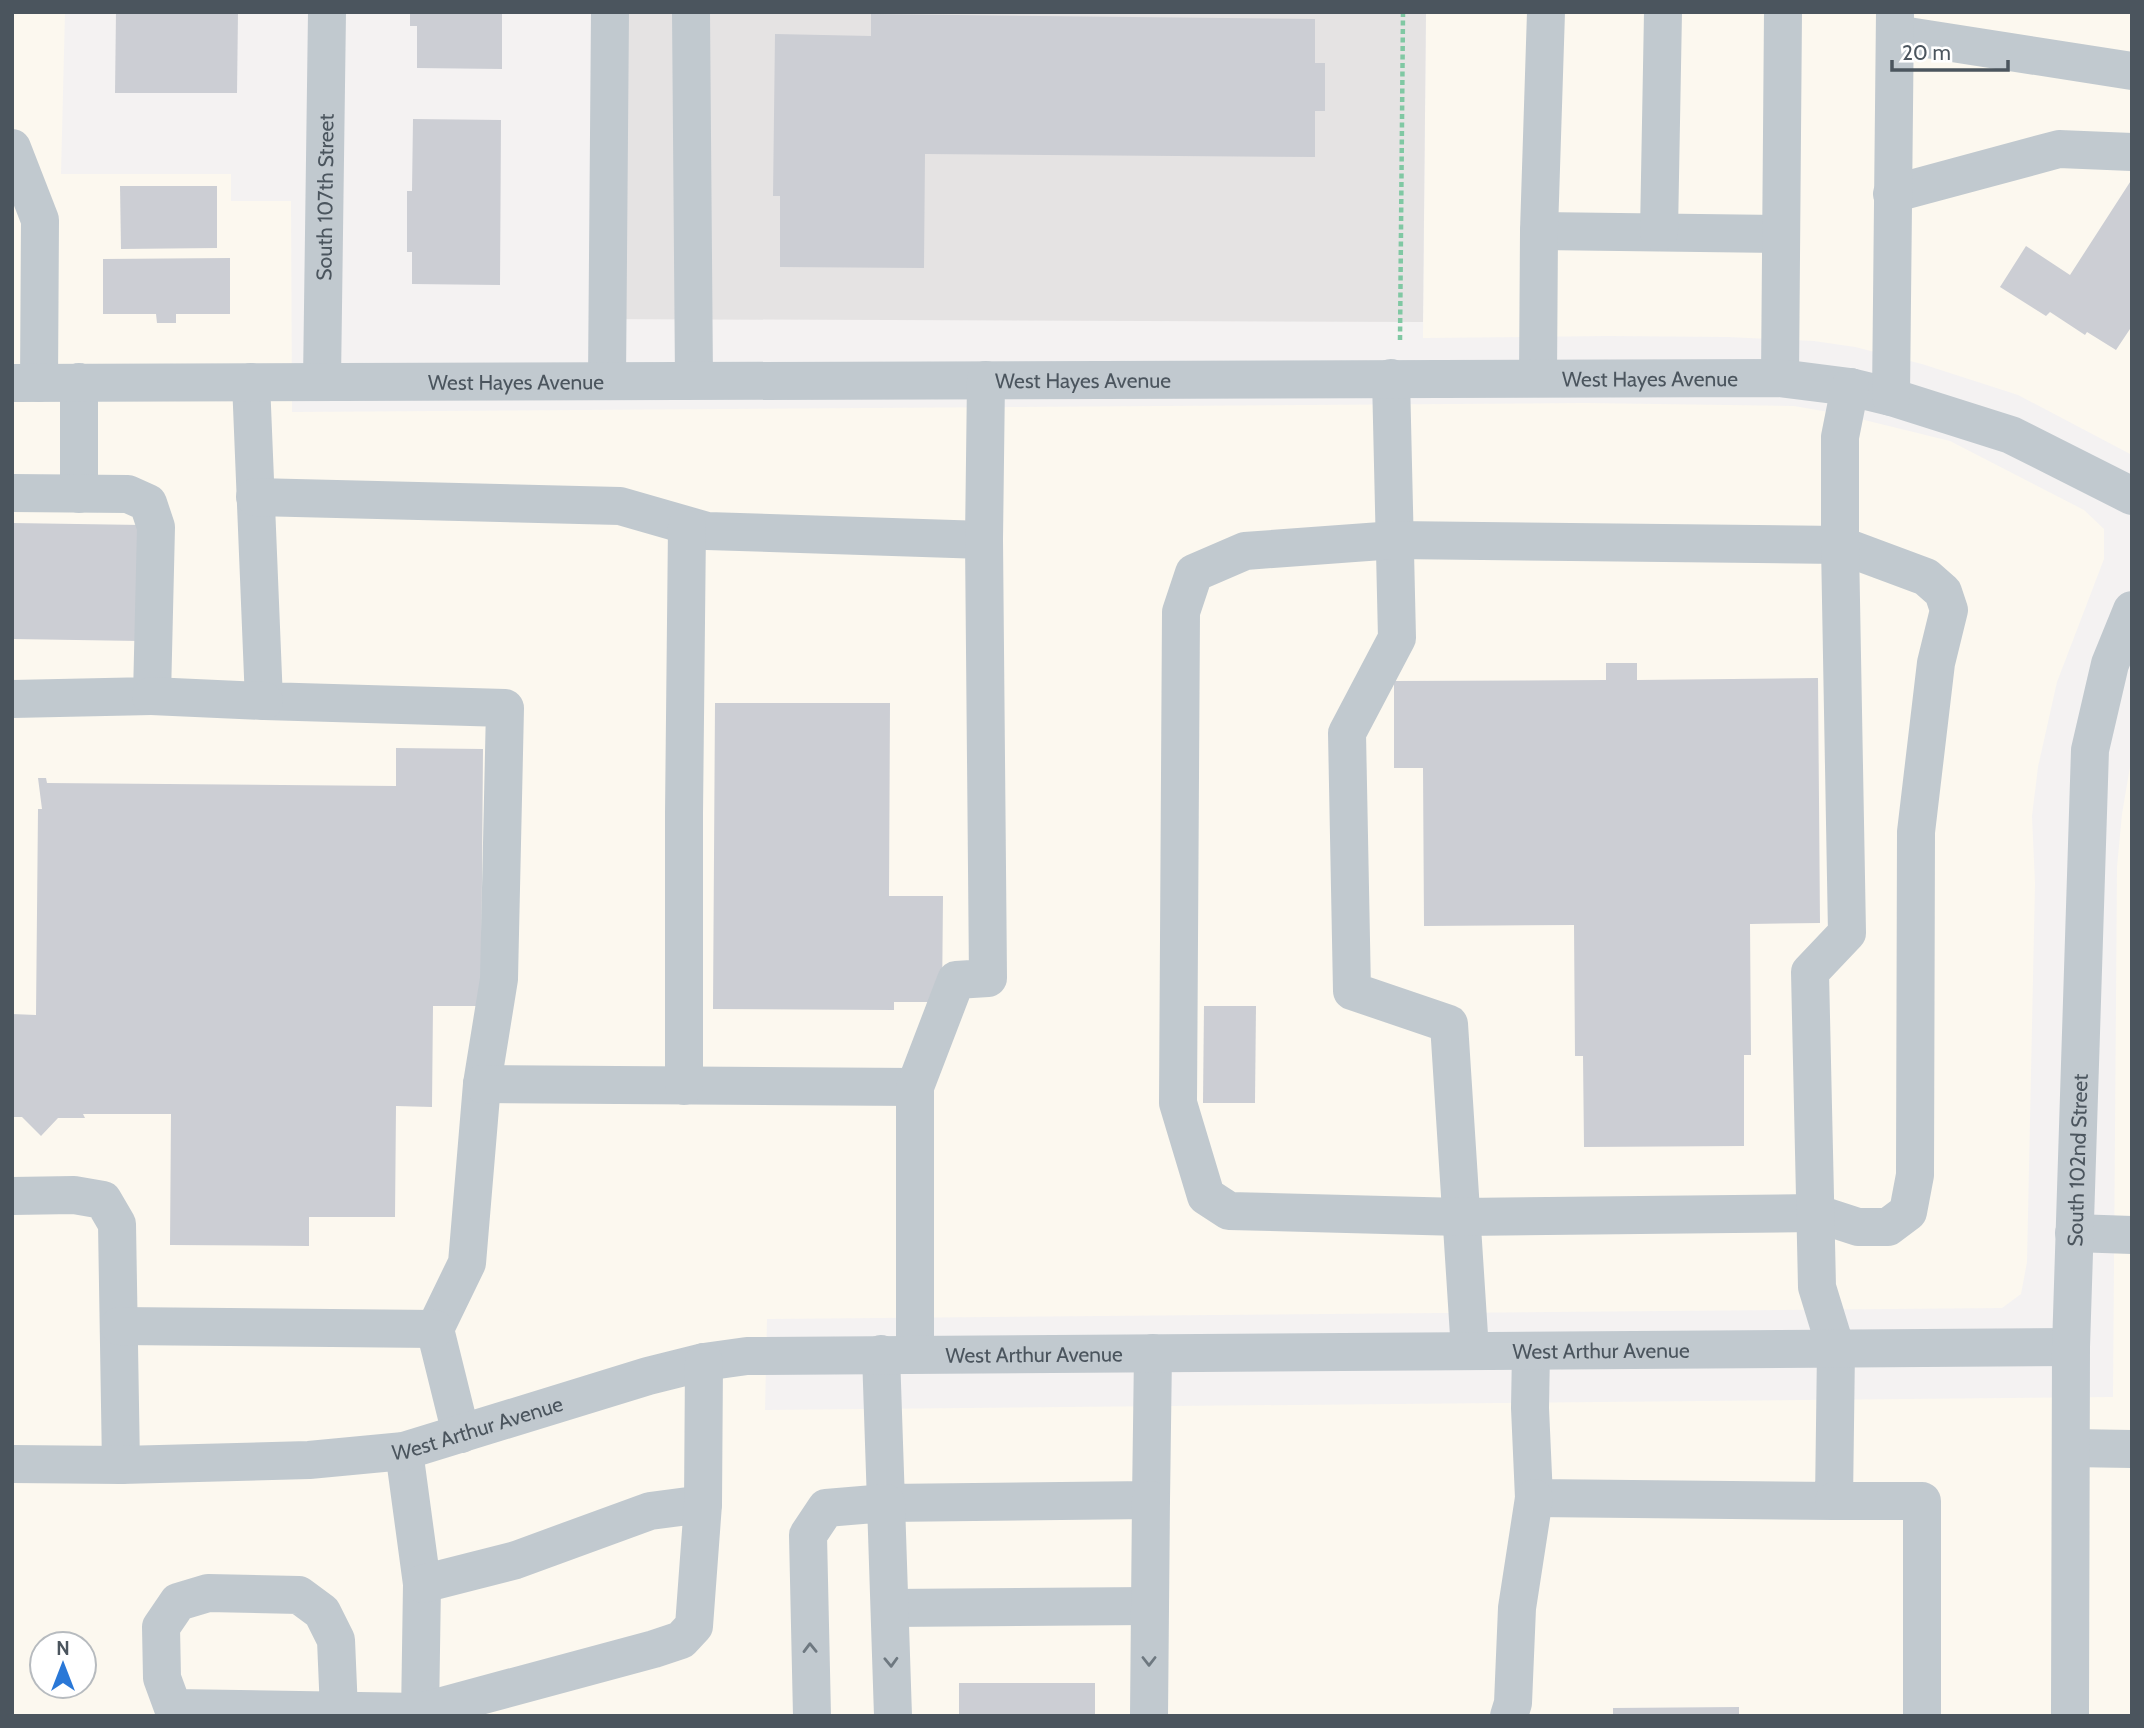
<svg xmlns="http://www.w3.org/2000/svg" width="2144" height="1728" viewBox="0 0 2144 1728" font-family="Cabin,sans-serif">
<rect width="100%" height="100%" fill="#f4f2f2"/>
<g fill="#fcf8ef" fill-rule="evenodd">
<path d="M12,12H65L61,174H231V201H291L292,412L1585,403L1794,406L1840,414L1950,441L2084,510L2104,529V559L2057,682L2038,767L2032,816L2035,884L2027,1262L2021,1294L2002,1308L767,1319L765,1410L2113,1397L2117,867L2122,814L2132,755V1716H12ZM42,1644H84V1686H42Z"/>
<polygon points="1426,12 2132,12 2132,455 2018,395 1922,364 1855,347 1814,341 1728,337 1607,336 1423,338"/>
</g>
<polygon fill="#e5e3e3" points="607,12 1426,12 1423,322 590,319"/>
<g fill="#ccced4">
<polygon points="116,12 238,12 237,93 115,93"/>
<polygon points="410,12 502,12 502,69 417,68 417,26 410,26"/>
<polygon points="871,14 1315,19 1315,63 1325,63 1325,111 1315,111 1315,157 925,154 924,268 780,267 780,196 773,196 775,34 871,36"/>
<polygon points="413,119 501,120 500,285 412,284 412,252 407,252 407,191 412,191"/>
<polygon points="2132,179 2132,326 2116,350 2087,332 2085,335 2050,312 2046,316 2000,287 2026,246 2070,275"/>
<polygon points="120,186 217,186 217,248 121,249"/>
<polygon points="230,258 230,314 176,314 176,323 157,323 156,314 103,314 103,259"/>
<polygon points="12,523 142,525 140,641 12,639"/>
<polygon points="1606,663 1637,663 1637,680 1818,678 1820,923 1750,924 1751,1055 1744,1055 1744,1146 1584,1147 1583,1056 1575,1056 1574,925 1424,926 1423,768 1394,768 1394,681 1606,680"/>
<polygon points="715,703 890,703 889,896 943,896 942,1002 894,1002 894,1010 713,1009"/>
<polygon points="396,748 483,749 481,1006 433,1006 432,1107 396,1106 395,1217 309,1217 309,1246 170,1245 171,1114 83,1114 85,1118 58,1118 41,1136 22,1117 12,1117 12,1014 36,1015 38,809 42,809 38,778 46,778 47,783 396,786"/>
<polygon points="1204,1006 1256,1006 1255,1103 1203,1103"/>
<rect x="959" y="1683" width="136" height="33"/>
<polygon points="1739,1707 1739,1716 1613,1716 1613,1708"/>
</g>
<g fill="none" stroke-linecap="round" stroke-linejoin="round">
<polyline stroke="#80c8a3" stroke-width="4.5" stroke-dasharray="5 3.5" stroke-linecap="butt" points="1400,340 1403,12"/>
<g stroke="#c1c9cf" stroke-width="38">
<polyline points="691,12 694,380"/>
<polyline points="1895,34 2132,71"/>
<polyline points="12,148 40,220 39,383"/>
<polyline points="1892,194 2059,149 2132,152"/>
<polyline points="1539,231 1780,234"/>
<polyline points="1659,232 1663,12"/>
<polyline points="1391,378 1397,638 1347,733 1352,991 1449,1024 1470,1351"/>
<polyline points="1538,378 1539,231 1546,12"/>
<polyline points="1780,378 1783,12"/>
<polyline points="607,380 610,12"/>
<path id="s1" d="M322,381L327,12"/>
<polyline points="79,382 79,494"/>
<polyline points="251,382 264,701 505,708 499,979 482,1084 467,1263 435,1329 461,1434"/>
<path id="s2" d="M12,383L1780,378L1850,387L1891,397L2011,435L2132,496"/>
<polyline points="1891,397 1895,12"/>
<polyline points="12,493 128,494 148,503 156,527 152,696 12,699"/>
<polyline points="255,497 620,506 707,531 984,540"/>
<polygon points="1395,540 1840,545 1926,577 1943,592 1949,610 1936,663 1916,832 1915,1175 1908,1212 1888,1227 1858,1227 1815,1213 1461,1217 1229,1211 1206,1196 1178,1103 1181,612 1194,573 1245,551"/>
<polyline points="151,696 264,701"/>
<polyline points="482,1084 915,1087"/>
<polyline points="684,1086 684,814 687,526"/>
<polyline points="12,1196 74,1195 103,1200 117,1224 121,1465"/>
<polyline points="2074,1233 2132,1235"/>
<polyline points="119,1326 435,1329"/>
<polyline points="1531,1351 1530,1408 1534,1498 1834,1501 1836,1349 1817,1287 1810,972 1847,933 1840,545 1840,437 1850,387"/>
<polyline points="881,1354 886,1503 1151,1500 1153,1353"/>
<polyline points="915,1354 915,1087 956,980 988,978 984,540 986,380"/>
<polyline points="2071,1448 2132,1449"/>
<polyline points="404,1451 422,1584 420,1716"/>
<path id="s3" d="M12,1464L121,1465L309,1460L404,1451L648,1376L704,1362L747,1356L2071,1347"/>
<polyline points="1834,1501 1922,1501 1922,1716"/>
<polyline points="422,1584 516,1560 650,1511 703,1504"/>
<polyline points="890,1608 1149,1606"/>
<polyline points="339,1711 336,1640 322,1612 299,1595 208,1593 178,1602 161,1627 162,1678 173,1708 420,1712 654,1649 681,1640 694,1626 703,1504 704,1362"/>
<polyline points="812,1716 808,1535 826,1508 886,1503 893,1716"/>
<polyline points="1149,1716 1151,1500"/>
<polyline points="1509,1716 1513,1703 1517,1608 1534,1498"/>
<path id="s4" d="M2070,1716L2071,1347L2090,750L2110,664L2132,610"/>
</g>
</g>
<defs><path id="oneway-chevron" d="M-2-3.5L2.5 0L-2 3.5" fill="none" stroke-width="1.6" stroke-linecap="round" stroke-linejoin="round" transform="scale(1.75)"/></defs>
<g stroke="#6e7880">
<use href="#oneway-chevron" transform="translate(810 1648) rotate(-91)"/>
<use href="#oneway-chevron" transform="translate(1149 1661) rotate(90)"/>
<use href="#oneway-chevron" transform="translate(891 1662) rotate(88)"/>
</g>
<g text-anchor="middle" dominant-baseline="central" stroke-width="5" stroke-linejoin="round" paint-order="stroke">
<g font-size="21" fill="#4b555e" stroke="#fff">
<text stroke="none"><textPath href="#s1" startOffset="184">South 107th Street</textPath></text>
<text stroke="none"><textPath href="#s2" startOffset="1638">West Hayes Avenue</textPath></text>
<text stroke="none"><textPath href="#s2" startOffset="1071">West Hayes Avenue</textPath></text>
<text stroke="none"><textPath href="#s2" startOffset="504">West Hayes Avenue</textPath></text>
<text stroke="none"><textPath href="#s4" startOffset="556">South 102nd Street</textPath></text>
<text stroke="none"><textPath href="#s3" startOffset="1603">West Arthur Avenue</textPath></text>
<text stroke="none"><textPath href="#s3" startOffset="1036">West Arthur Avenue</textPath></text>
<text stroke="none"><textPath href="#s3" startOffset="469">West Arthur Avenue</textPath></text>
</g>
</g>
<rect width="2144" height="1728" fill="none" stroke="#4b555e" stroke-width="28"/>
<g transform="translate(63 1665)"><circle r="33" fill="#ffffff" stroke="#b7bbbf" stroke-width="2"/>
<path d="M0-5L12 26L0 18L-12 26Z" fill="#2a78d7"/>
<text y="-10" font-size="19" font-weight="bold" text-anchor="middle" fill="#4b555e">N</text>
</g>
<path d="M1892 60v10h116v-10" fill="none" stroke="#4b555e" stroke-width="3.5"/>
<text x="1902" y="60" font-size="21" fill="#4b555e" stroke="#ffffff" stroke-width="5" paint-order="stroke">20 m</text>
</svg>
